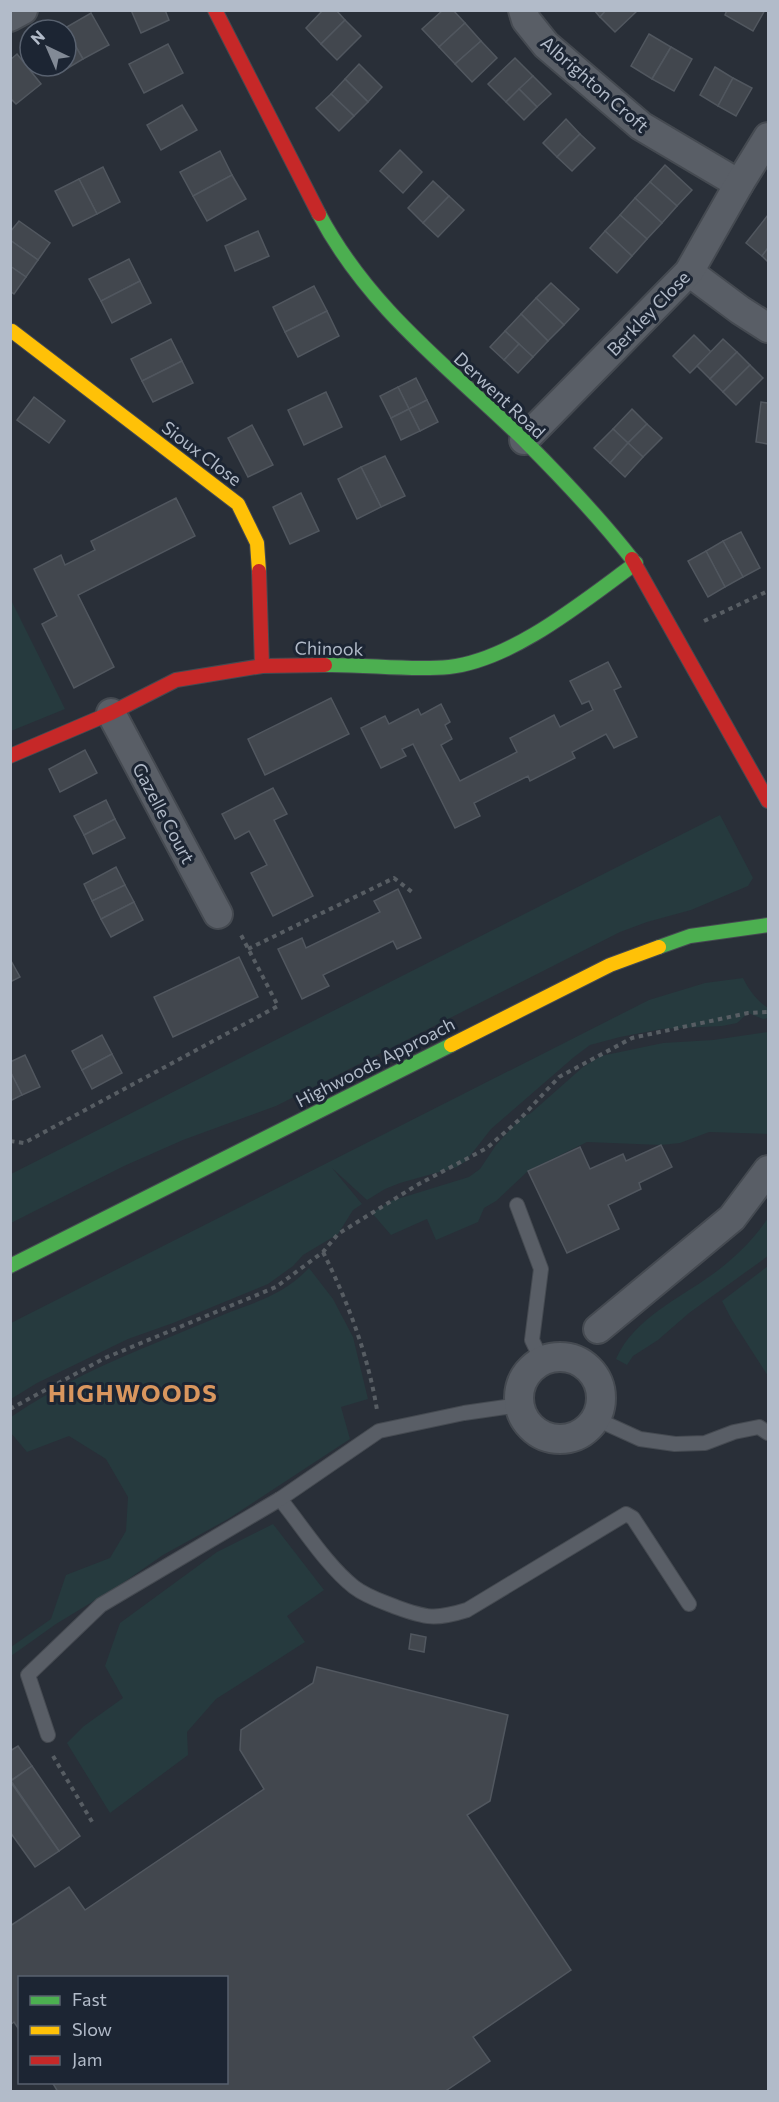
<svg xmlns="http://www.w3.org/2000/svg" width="779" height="2102" viewBox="0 0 779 2102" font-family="Commissioner,sans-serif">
<rect width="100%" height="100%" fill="#292f38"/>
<g fill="#263a3e">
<polygon points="11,600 65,709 11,731 10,731"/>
<polygon points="720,815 753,878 748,886 691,910 647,922 620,932 276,1106 183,1140 124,1166 11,1223 11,1174"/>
<path d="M743,978C749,990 757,1001 768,1008V1018L763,1019L748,1013L737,1023L722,1026L662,1029L620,1037L590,1045L574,1057L491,1129L466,1161L457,1167L400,1183L385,1189L367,1200L332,1168L362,1204L353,1210L338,1234L303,1255L293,1266L268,1284L173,1323L128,1339L37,1383L11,1399V1323L649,1000L705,983Z"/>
<polygon points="768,1032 768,1134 709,1132 680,1143 661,1145 587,1142 528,1171 496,1201 484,1208 478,1222 436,1240 427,1219 391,1235 372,1213 391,1201 469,1177 480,1169 496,1145 520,1119 531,1113 583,1067 601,1056 663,1043 713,1040"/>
<path d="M768,1218V1256L689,1313L658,1340L633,1356L627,1365L616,1359C634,1318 679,1299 713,1274C734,1259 754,1239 768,1218Z"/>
<polygon points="768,1266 768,1376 732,1320 722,1301"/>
<path d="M309,1268L333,1299L353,1337L368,1399L341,1407L350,1439L228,1519L163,1555L120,1585L56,1624L11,1656V1647L51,1619L66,1575L110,1558L126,1531L128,1497L106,1459L69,1436L27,1452L11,1433V1417C56,1386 106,1363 158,1342C182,1332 206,1322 230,1312C262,1300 285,1293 309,1268Z"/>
<polygon points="273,1524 324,1590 287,1616 305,1642 216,1699 187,1732 188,1755 110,1813 67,1743 84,1726 123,1698 105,1666 120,1623 217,1552"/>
</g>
<g fill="#42474e" stroke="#51575f" stroke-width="1.5">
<polygon points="131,10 165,10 169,20 141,33"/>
<polygon points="323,10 336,10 345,20 321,44 306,28"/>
<polygon points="443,10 453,10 465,23 439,47 422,29"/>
<polygon points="594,10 606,10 600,17"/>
<polygon points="606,10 638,10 615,32 600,17"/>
<polygon points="727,10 765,10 753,31 725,15"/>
<polygon points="91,13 109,45 83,59 65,28"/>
<polygon points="345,20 361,36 337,60 321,44"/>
<polygon points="465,23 481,41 455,64 439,47"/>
<polygon points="65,28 83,59 58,74 53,66 66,66 66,30 63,30"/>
<polygon points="649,34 671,47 652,79 631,66"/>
<polygon points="481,41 497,58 472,82 455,64"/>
<polygon points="168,44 183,73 144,93 129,64"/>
<polygon points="671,47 692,59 674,91 652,79"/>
<polygon points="17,54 41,84 16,104 10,98 10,60"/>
<polygon points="515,58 533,76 506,102 488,84"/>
<polygon points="359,64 382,87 368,102 345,79"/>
<polygon points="715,67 733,78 718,106 700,95"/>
<polygon points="533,76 551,94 537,107 519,89"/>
<polygon points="733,78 752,88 736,116 718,106"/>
<polygon points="345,79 368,102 354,116 331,94"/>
<polygon points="519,89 537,107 524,120 506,102"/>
<polygon points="331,94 354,116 339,131 316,108"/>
<polygon points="182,105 197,130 161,150 147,125"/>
<polygon points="566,119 580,134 557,157 543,143"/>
<polygon points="580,134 595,148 572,171 557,157"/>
<polygon points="400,150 422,172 403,193 380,171"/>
<polygon points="220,151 232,175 193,196 180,172"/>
<polygon points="665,165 692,190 677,206 650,182"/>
<polygon points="103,167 120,202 97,214 79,179"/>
<polygon points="232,175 246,199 207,221 193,196"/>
<polygon points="79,179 97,214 73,226 55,191"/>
<polygon points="433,181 449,196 423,223 408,208"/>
<polygon points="650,182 677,206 662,223 635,198"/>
<polygon points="449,196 464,210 438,237 423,223"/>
<polygon points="635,198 662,223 647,239 620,215"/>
<polygon points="620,215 647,239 632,256 605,231"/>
<polygon points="768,215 768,248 762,256 746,243"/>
<polygon points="19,221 50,243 38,260 10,240 10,232"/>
<polygon points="258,231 269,256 235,271 225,246"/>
<polygon points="605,231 632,256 617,273 590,248"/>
<polygon points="10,240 38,260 26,277 10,266"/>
<polygon points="768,248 768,262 762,256"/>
<polygon points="129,259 140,281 101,301 89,279"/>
<polygon points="10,266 26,277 14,294 10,291"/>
<polygon points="140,281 151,303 112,323 101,301"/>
<polygon points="551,283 579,309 564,325 536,298"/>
<polygon points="314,286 327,311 285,332 273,307"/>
<polygon points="536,298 564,325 548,341 521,314"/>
<polygon points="327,311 339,336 298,357 285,332"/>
<polygon points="521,314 548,341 533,357 505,331"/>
<polygon points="505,331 519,344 504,360 490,347"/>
<polygon points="694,335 711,352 690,373 673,356"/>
<polygon points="171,339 182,361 142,381 131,359"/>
<polygon points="723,339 737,352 710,379 697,366"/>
<polygon points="519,344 533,357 518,373 504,360"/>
<polygon points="737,352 750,365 723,392 710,379"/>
<polygon points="182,361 193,383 153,402 142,381"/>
<polygon points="750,365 763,378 736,405 723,392"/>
<polygon points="416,378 427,400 409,409 398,387"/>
<polygon points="398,387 409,409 391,418 380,396"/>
<polygon points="326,392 342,427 304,445 288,410"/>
<polygon points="34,397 65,421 49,443 17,420"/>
<polygon points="427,400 438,422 420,431 409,409"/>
<polygon points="761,402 768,403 768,444 756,442"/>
<polygon points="409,409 420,431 401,440 391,418"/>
<polygon points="632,409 647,424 628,443 613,429"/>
<polygon points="647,424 662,438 643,457 628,443"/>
<polygon points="252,425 273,465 248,477 228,438"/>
<polygon points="613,429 628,443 610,463 594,448"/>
<polygon points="628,443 643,457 625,477 610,463"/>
<polygon points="385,456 405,496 381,507 361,467"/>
<polygon points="361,467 381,507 357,519 338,479"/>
<polygon points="301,493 319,531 290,544 273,507"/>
<polygon points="176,498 195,536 78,595 114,667 74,688 42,624 57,616 34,569 61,555 65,565 95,550 91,541"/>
<polygon points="741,532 760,568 743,577 723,541"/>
<polygon points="723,541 743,577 725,587 706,551"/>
<polygon points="706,551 725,587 708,597 688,561"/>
<polygon points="608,662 621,687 614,690 637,737 614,748 606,734 572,752 575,758 530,781 528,776 474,803 480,816 455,828 413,744 402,749 406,756 381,768 361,728 385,716 389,724 418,709 421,715 441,704 450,722 445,725 452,739 441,745 460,781 517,752 510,738 554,715 560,727 593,710 589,701 582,704 570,681"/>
<polygon points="331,698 349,734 265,775 248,739"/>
<polygon points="85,750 97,773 60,792 49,769"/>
<polygon points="273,788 287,814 274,820 313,896 273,916 251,873 267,865 249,831 235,839 222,814"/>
<polygon points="106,800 115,819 84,835 74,816"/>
<polygon points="115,819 125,838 93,854 84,835"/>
<polygon points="116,867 125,885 92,901 84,884"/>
<polygon points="125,885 134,902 101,919 92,901"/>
<polygon points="398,889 421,938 397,949 393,941 323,975 329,986 302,999 278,949 302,938 306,948 380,912 374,901"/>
<polygon points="134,902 143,920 111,937 101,919"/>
<polygon points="239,957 258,997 173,1037 154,997"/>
<polygon points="10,959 20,977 10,982"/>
<polygon points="102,1035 112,1054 82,1070 72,1051"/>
<polygon points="112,1054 122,1073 92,1089 82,1070"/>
<polygon points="25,1055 40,1087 22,1095 10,1071 10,1062"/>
<polygon points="10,1071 22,1095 10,1101"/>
<polygon points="661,1145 672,1167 639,1183 641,1189 608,1205 619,1229 567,1253 528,1171 580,1147 590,1169 623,1154 626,1161"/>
<polygon points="411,1634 426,1637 424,1652 409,1649"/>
<polygon points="317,1667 508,1715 490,1801 467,1815 571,1970 473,2037 490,2061 444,2092 58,2092 52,2082 226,2082 226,1978 20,1978 20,2031 14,2022 10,2025 10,1926 69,1887 85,1910 264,1789 240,1750 241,1730 313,1683"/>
<polygon points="18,1746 32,1766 10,1781 10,1751"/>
<polygon points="32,1766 80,1836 59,1851 11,1781"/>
<polygon points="10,1781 59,1851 35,1867 10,1832"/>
</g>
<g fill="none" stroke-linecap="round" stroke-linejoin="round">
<g stroke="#454a51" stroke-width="16">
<g id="lane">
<polyline points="517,1205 541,1269 532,1340 542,1361"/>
<polyline points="596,1419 640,1439 675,1444 705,1443 734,1432 759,1427 768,1433"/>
<path d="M280,1499C302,1526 327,1566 354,1587C367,1597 381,1601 396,1607C426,1618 435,1620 467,1610L626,1514L633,1518L689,1604"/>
<polyline points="48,1735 28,1675 101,1605 280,1499 379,1431 464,1413 519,1405"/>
</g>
</g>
<g stroke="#454a51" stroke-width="32">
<g id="street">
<polyline points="523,10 526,20 546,45 641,126 739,184"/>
<polyline points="10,17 23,10"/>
<polyline points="689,272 740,310 768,328"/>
<polyline points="524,440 689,272 739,184 768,137"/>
<polyline points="111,713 218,914"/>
<polyline points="598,1329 732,1218 768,1170"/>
<circle cx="560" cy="1398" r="41"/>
</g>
</g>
<g stroke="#454a51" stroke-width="16">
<g id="fast">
<path d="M319,214C370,310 449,367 524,440C562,478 599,517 632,559"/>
<path d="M325,665C366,664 408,671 449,667C513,660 585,600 636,563"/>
<polyline points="659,947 690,936 768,925"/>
<polyline points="10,1266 451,1045"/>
</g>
</g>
<g stroke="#454a51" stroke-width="16">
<g id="slow">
<polyline points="12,331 238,504 257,543 259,571"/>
<polyline points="451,1045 610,965 659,947"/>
</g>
</g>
<g stroke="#454a51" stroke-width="16">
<g id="jam">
<polyline points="215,10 319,214"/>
<polyline points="632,559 768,801"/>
<polyline points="259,571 262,666"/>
<polyline points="10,756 111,713 176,680 262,666 325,665"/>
</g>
</g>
<g stroke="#575d63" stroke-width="4" stroke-dasharray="4.5 4.5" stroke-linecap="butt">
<polyline points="704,621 768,591"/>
<polyline points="248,949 394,878 412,892"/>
<polyline points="10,1141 24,1143 278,1006 240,933"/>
<path d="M323,1252C348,1302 368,1355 377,1410"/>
<polyline points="10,1409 105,1358 276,1287 323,1252 338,1234 417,1185 487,1148 520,1119 559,1077 632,1038 748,1013 768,1012"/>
<polyline points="53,1756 94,1825"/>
</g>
<use href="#lane" stroke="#595e66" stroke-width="14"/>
<use href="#street" stroke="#595e66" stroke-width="28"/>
<use href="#fast" stroke="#4caf50" stroke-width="14"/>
<use href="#slow" stroke="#ffc107" stroke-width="14"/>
<use href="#jam" stroke="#c62828" stroke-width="14"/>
</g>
<g text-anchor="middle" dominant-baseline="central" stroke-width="6" stroke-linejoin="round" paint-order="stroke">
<g font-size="18" fill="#b2bbc9" stroke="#1c2533">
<text transform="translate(595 84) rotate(41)">Albrighton Croft</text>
<text transform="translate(648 313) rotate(-46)">Berkley Close</text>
<text transform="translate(500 395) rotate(43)">Derwent Road</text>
<text transform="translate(202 453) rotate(37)">Sioux Close</text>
<text transform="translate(329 648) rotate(1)">Chinook</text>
<text transform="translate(164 813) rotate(62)">Gazelle Court</text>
<text transform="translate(375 1062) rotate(-27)">Highwoods Approach</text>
</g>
<g font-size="24" font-weight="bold" letter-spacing="1.5" fill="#d9965e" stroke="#1c2533">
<text x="133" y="1392">HIGHWOODS</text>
</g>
</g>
<rect width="779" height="2102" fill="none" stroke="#b2bbc9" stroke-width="24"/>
<rect x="18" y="1976" width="210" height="108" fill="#1c2533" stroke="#58616f" stroke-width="1.5"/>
<rect x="30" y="1996" width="30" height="9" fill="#4caf50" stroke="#58616f" stroke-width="1.5"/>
<text x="72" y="2006" font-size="18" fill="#b2bbc9">Fast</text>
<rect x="30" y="2026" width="30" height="9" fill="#ffc107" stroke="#58616f" stroke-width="1.5"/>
<text x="72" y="2036" font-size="18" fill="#b2bbc9">Slow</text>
<rect x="30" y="2056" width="30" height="9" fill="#c62828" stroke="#58616f" stroke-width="1.5"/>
<text x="72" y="2066" font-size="18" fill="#b2bbc9">Jam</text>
<g transform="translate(48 48) rotate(316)"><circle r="28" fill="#1c2533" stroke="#58616f" stroke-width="1.5"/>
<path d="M0-4.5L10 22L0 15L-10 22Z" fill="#828a96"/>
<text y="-9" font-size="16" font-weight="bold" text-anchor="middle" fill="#b2bbc9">N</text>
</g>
</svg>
